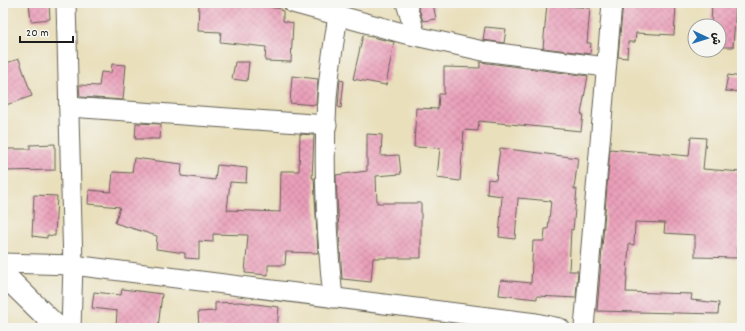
<svg xmlns="http://www.w3.org/2000/svg" width="745" height="331" viewBox="0 0 745 331" font-family="Dekko,'Playpen Sans Arabic',sans-serif">
<defs>
<pattern id="building-cross-hatch" width="8" height="8" patternUnits="userSpaceOnUse"><rect width="8" height="8" fill="#ea9fb9"/><path d="M0 0l8 8M0 8l8-8" fill="none" stroke="#c8889e"/></pattern>
</defs>
<rect width="100%" height="100%" fill="#f6f6f2"/>
<filter id="ink" filterUnits="userSpaceOnUse"><feTurbulence type="fractalNoise" baseFrequency=".025" numOctaves="2"/><feDisplacementMap in="SourceGraphic" scale="8" xChannelSelector="R" yChannelSelector="G"/><feConvolveMatrix kernelMatrix="1 2 1 2 8 2 1 2 1" color-interpolation-filters="sRGB"/></filter>
<filter id="wash" filterUnits="userSpaceOnUse"><feTurbulence type="fractalNoise" baseFrequency=".012" numOctaves="4" result="noise"/><feDisplacementMap in="SourceGraphic" scale="16" xChannelSelector="R" yChannelSelector="G"/><feGaussianBlur stdDeviation="0.9" result="paint"/><feColorMatrix in="noise" values="0 0 0 0 0 0 0 0 0 0 0 0 0 0 0 0 0 1.4 0 .05"/><feComposite in="paint" operator="in"/></filter>
<g filter="url(#wash)">
<rect width="100%" height="100%" fill="#e9dfbb"/>
<g id="blocks">
<g fill="url(#building-cross-hatch)">
<polygon points="29,3 49,3 50,19 31,21"/>
<polygon points="199,3 249,3 281,9 280,10 283,11 283,21 293,23 291,62 265,61 266,47 220,42 221,32 198,31"/>
<polygon points="417,3 433,3 436,19 423,21"/>
<polygon points="623,3 676,6 674,35 636,33 635,42 628,42 627,58 618,57"/>
<polygon points="712,3 736,3 733,47 719,47 719,26 711,26"/>
<polygon points="547,4 590,8 587,43 591,43 590,54 543,48"/>
<polygon points="485,27 506,29 504,43 483,40"/>
<polygon points="363,35 394,42 386,85 353,79"/>
<polygon points="19,59 32,96 3,106 3,64"/>
<polygon points="235,62 249,62 247,81 232,79"/>
<polygon points="480,62 588,76 581,114 583,114 581,131 479,121 478,131 464,130 460,181 437,178 440,148 414,147 416,108 438,109 439,94 444,94 444,67 480,68"/>
<polygon points="112,64 126,65 123,100 80,97 79,85 99,86 101,72 111,73"/>
<polygon points="728,75 742,77 742,92 725,91"/>
<polygon points="292,76 318,79 316,105 290,103"/>
<polygon points="340,80 344,81 341,108 338,107"/>
<polygon points="136,123 161,124 160,139 135,139"/>
<polygon points="300,134 314,135 312,178 314,178 318,253 286,252 285,265 268,265 268,275 245,273 248,235 213,234 213,242 199,241 199,259 185,258 185,253 156,249 157,236 115,223 120,207 88,204 89,190 111,192 113,172 132,173 134,158 182,164 181,176 215,180 217,165 247,168 246,183 230,182 227,210 280,212 281,171 299,171"/>
<polygon points="367,134 382,135 381,156 399,155 401,174 376,176 377,203 421,203 421,258 373,258 371,282 342,279 337,198 336,175 367,171"/>
<polygon points="691,137 706,138 703,169 742,172 742,205 737,258 695,257 695,235 664,233 665,223 635,222 634,245 629,244 626,292 692,294 691,300 719,303 718,314 597,311 610,149 689,156"/>
<polygon points="55,144 55,170 3,171 3,149 30,149 30,145"/>
<polygon points="500,148 578,158 574,189 577,189 573,230 571,229 569,271 578,271 576,298 537,296 537,299 499,295 501,280 531,283 533,241 544,241 545,229 548,229 551,201 518,198 515,239 499,237 502,196 487,194 488,179 496,180"/>
<polygon points="34,195 57,196 55,236 47,235 47,238 32,236"/>
<polygon points="122,289 162,294 158,328 116,328 117,311 92,308 94,292 121,295"/>
<polygon points="240,302 279,307 277,328 244,325 244,328 199,328 198,312 215,311 215,303"/>
</g>
</g>
</g>
<g filter="url(#ink)">
<use href="#blocks" fill-opacity="0" stroke="#646054" stroke-width="1"/>
<g fill="none" stroke-linecap="round" stroke-linejoin="round">
<g stroke="#646054" stroke-width="21">
<g id="minor">
<polyline points="66,3 73,265 71,328"/>
<polyline points="293,3 406,34 483,51 606,67"/>
<polyline points="406,3 416,36"/>
<polyline points="69,107 327,125"/>
<polyline points="3,263 73,265 536,323 560,328"/>
<path d="M333,298C326,232 323,165 327,99C329,71 334,43 338,15"/>
<polyline points="584,328 612,3"/>
</g>
</g>
<g stroke="#646054" stroke-width="24">
<polyline id="tertiary" points="3,274 58,328"/>
</g>
<use href="#minor" stroke="#fff" stroke-width="19"/>
<use href="#tertiary" stroke="#fff" stroke-width="22"/>
</g>
</g>
<rect width="745" height="331" fill="none" stroke="#f6f6f2" stroke-width="16"/>
<g transform="translate(707 38) rotate(94)"><circle r="19" fill="#f6f6f2" stroke="#9f9f9c"/>
<path d="M0-3L7 15L0 10L-7 15Z" fill="#1f6fb2"/>
<text y="-6" font-size="11" font-weight="bold" text-anchor="middle" fill="#1c1c1c">ش</text>
</g>
<path d="M20 36v6h53v-6" fill="none" stroke="#1c1c1c" stroke-width="2"/>
<text x="26" y="36" font-size="12" fill="#1c1c1c" stroke="#f6f6f2" stroke-width="3" paint-order="stroke">20 m</text>
</svg>
